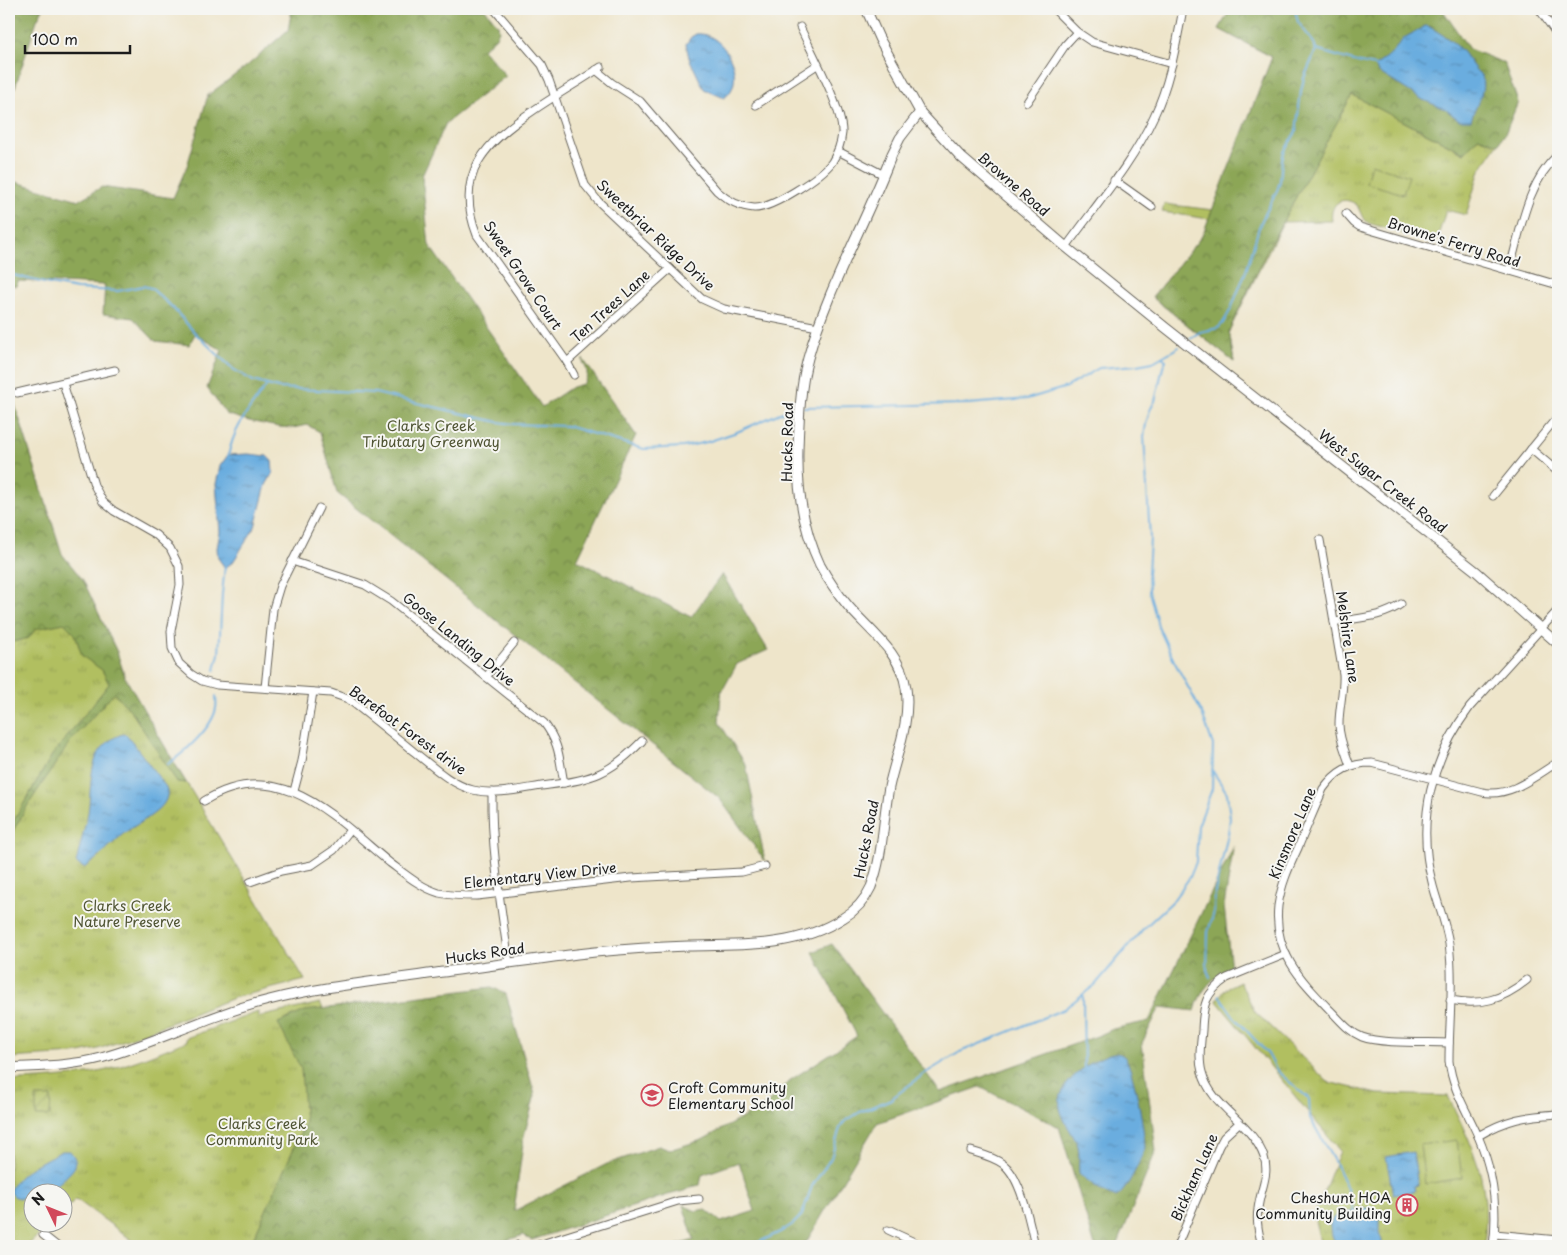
<svg xmlns="http://www.w3.org/2000/svg" width="1567" height="1255" viewBox="0 0 1567 1255" font-family="'Playpen Sans',sans-serif">
<defs>
<pattern id="grass-tufts" width="24" height="20" patternUnits="userSpaceOnUse" patternTransform="scale(1.25)"><rect width="24" height="20" fill="#b1bf61"/><path d="M3 7l-1-3M5 7V3M7 7l1-3M15 17l-1-3M17 17v-4M19 17l1-3" fill="none" stroke="#98a454"/></pattern>
<pattern id="forest-crowns" width="20" height="18" patternUnits="userSpaceOnUse" patternTransform="scale(1.25)"><rect width="20" height="18" fill="#8ca657"/><path d="M2 6a3 3 0 1 1 6 0M12 15a3 3 0 1 1 6 0" fill="none" stroke="#728647"/></pattern>
<pattern id="garden-furrows" width="10" height="10" patternUnits="userSpaceOnUse" patternTransform="scale(1.25)"><rect width="10" height="10" fill="#b1bf61"/><path d="M-1 1l2-2M0 10L10 0M9 11l2-2" fill="none" stroke="#98a454"/></pattern>
<pattern id="water-ripples" width="26" height="14" patternUnits="userSpaceOnUse" patternTransform="scale(1.25)"><rect width="26" height="14" fill="#6baddf"/><path d="M2 4q2-2 4 0t4 0M15 11q2-2 4 0t4 0" fill="none" stroke="#578cb4"/></pattern>
</defs>
<rect width="100%" height="100%" fill="#f6f6f2"/>
<filter id="ink" filterUnits="userSpaceOnUse"><feTurbulence type="fractalNoise" baseFrequency=".02" numOctaves="2"/><feDisplacementMap in="SourceGraphic" scale="10" xChannelSelector="R" yChannelSelector="G"/><feConvolveMatrix kernelMatrix="1 2 1 2 8 2 1 2 1" color-interpolation-filters="sRGB"/></filter>
<filter id="wash" filterUnits="userSpaceOnUse"><feTurbulence type="fractalNoise" baseFrequency=".0096" numOctaves="4" result="noise"/><feDisplacementMap in="SourceGraphic" scale="20" xChannelSelector="R" yChannelSelector="G"/><feGaussianBlur stdDeviation="1.12" result="paint"/><feColorMatrix in="noise" values="0 0 0 0 0 0 0 0 0 0 0 0 0 0 0 0 0 1.4 0 .05"/><feComposite in="paint" operator="in"/></filter>
<g filter="url(#wash)">
<rect width="100%" height="100%" fill="#eee5ca"/>
<g fill="url(#grass-tufts)" stroke="#666e3e">
<path d="M1231,9L1224,28L1464,153L1478,137L1498,144L1480,170L1466,215L1446,210L1436,243L1368,223L1363,218L1357,205C1342,194 1329,204 1332,221L1283,222L1229,331L1234,362L1152,297L1202,236L1209,219L1162,212L1164,204L1213,210L1272,57L1219,29Z"/>
<polygon points="9,373 15,405 76,599 305,980 233,998 134,1037 98,1049 74,1054 9,1058"/>
<path d="M1240,982L1255,1012L1328,1082L1378,1094L1448,1096C1475,1151 1491,1184 1484,1246H1321L1314,1216L1340,1151L1216,1000L1226,989Z"/>
<path d="M320,1003L465,1246H140L76,1199L63,1212L62,1192H32V1222L51,1223L27,1246H9V1081C37,1079 65,1078 93,1073C125,1067 156,1053 187,1041L186,1038L258,1012L259,1017Z"/>
</g>
<g fill="url(#forest-crowns)" stroke="#54613a">
<polygon points="9,9 43,9 37,20 9,106"/>
<path d="M292,9H485L498,25L499,31L496,37L483,49L506,76L446,123L422,176L429,245L542,407L572,387L583,384C589,375 588,371 583,362V359L636,435L577,560L691,617L722,574L768,650L737,664L721,693L719,722L746,765L765,861L719,798L337,493L320,432L307,425L293,428L278,427L249,421L226,414L207,388L222,350L195,334L189,345L155,341L133,318L103,314L105,285L18,281L17,286L9,285V180L79,200L102,187L173,198L187,166L208,95L247,66L288,30Z"/>
<polygon points="1231,9 1442,9 1469,49 1504,63 1518,102 1505,134 1498,144 1478,137 1465,153 1352,95 1266,252 1229,331 1234,362 1152,297 1202,236 1272,57 1219,29"/>
<polygon points="9,373 15,405 62,554 83,580 117,652 125,677 186,783 177,782 131,711 114,693 70,742 26,808 9,838 9,829 52,755 109,684 102,670 82,656 75,634 64,623 35,629 29,638 9,643"/>
<path d="M1234,846L1224,906L1231,968C1212,978 1200,990 1195,1011L1160,1007L1142,1043L1156,1151L1117,1246H1095L1059,1127L980,1087L877,1123L804,1246H674L694,1240L683,1205L696,1211L705,1209L721,1222L755,1211L739,1162L702,1175L700,1185L691,1187L684,1191L668,1195L532,1240L527,1238L524,1235L507,1240L509,1245L506,1246H250L305,1123L301,1069L278,1023L305,1011L492,987L506,994L535,1095L524,1136L514,1211L607,1164L659,1146L669,1150L702,1140L766,1105L789,1081L857,1036L813,952L832,944L940,1092L1100,1035L1113,1029L1149,1021Z"/>
</g>
<polygon fill="url(#garden-furrows)" stroke="#666e3e" points="36,1097 51,1097 50,1116 36,1116"/>
<g fill="#b1bf61" stroke="#666e3e">
<polygon points="1371,164 1409,176 1403,194 1366,183"/>
<polygon points="1457,1140 1462,1178 1425,1184 1420,1145"/>
</g>
<g fill="url(#water-ripples)" stroke="#44647e">
<path d="M1425,26H1428C1440,33 1457,43 1465,55C1471,63 1474,69 1482,76C1486,92 1476,105 1471,120H1459L1445,109L1423,100L1378,72L1375,66L1391,54L1404,38Z"/>
<path d="M696,34C725,31 749,81 724,98L704,89L689,58L686,44L691,37Z"/>
<polygon points="248,454 267,456 272,461 273,473 266,485 255,527 233,562 225,568 218,558 217,548 220,532 216,484 220,466 228,455"/>
<path d="M123,734L127,735L166,787C175,809 135,823 122,835C109,846 98,859 84,868L76,863C80,846 84,830 88,813C91,795 89,773 97,756C102,746 112,737 123,734Z"/>
<path d="M1113,1053C1119,1053 1123,1054 1126,1059C1134,1072 1145,1132 1145,1148C1142,1157 1125,1196 1115,1197C1108,1197 1085,1179 1079,1173C1078,1164 1080,1155 1078,1146C1073,1133 1063,1122 1060,1108C1055,1084 1093,1058 1113,1053Z"/>
<path d="M62,1151H70C73,1155 77,1160 75,1166C74,1171 50,1192 45,1192C41,1193 36,1192 32,1192V1197C23,1199 13,1200 10,1190C18,1172 44,1160 62,1151Z"/>
<polygon points="1413,1152 1418,1185 1414,1186 1415,1191 1393,1195 1386,1157"/>
<path d="M1372,1207L1379,1211L1380,1214V1232L1383,1246H1337C1334,1240 1329,1231 1330,1224C1331,1212 1362,1210 1372,1207Z"/>
</g>
<g fill="none" stroke-linecap="round" stroke-linejoin="round">
<g stroke="#6baddf" stroke-width="2">
<path d="M1316,50C1336,55 1355,63 1375,66"/>
<polyline points="9,274 44,283 77,289 118,291 143,286 151,288 172,307 196,334 233,369 253,381 278,388 375,393 498,422 513,424 567,426 644,449 683,447 707,442 737,432 780,413 797,408"/>
<polyline points="1189,339 1200,332 1218,328 1223,323 1231,309 1246,271 1260,224 1277,191 1280,181 1282,160 1284,152 1296,132 1301,91 1304,78 1316,50 1314,43 1298,22 1295,9"/>
<polyline points="804,407 969,404 1027,399 1067,387 1099,368 1137,365 1153,362 1179,347"/>
<path d="M228,457C233,428 250,408 267,385"/>
<polyline points="215,670 219,654 222,594 225,566"/>
<path d="M168,764C184,753 213,727 216,708C217,704 216,700 216,696"/>
<polyline points="1210,977 1207,970 1208,932 1214,912 1215,891 1228,834 1230,818 1227,793 1212,770"/>
<polyline points="1219,995 1235,1018 1268,1054 1277,1071 1309,1099 1310,1118 1335,1163 1349,1193 1354,1212"/>
<polyline points="1083,996 1084,1069"/>
<polyline points="751,1246 782,1231 793,1224 802,1215 812,1186 831,1158 840,1128 844,1122 860,1112 891,1099 924,1074 960,1052 1064,1009 1095,985 1143,929 1172,902 1190,877 1196,862 1198,826 1212,789 1213,745 1202,713 1174,661 1158,626 1149,591 1148,574 1150,538 1144,436 1146,424 1150,410 1155,401 1163,367 1166,360 1162,357"/>
</g>
</g>
</g>
<g filter="url(#ink)">
<g fill="none" stroke-linecap="round" stroke-linejoin="round">
<g stroke="#666259" stroke-width="9">
<g id="minor">
<polyline points="494,9 542,65 549,80 585,185 598,201 702,299 724,309 818,327"/>
<polyline points="1054,9 1077,32 1092,42 1172,64"/>
<polyline points="1539,9 1558,36"/>
<path d="M596,70L612,83L640,101L717,191C728,201 739,207 754,208C772,209 822,176 832,162C837,154 841,143 842,133C843,109 811,51 800,27"/>
<polyline points="1027,102 1066,44 1077,32"/>
<polyline points="756,105 817,65"/>
<polyline points="838,151 884,175"/>
<polyline points="1114,180 1152,207"/>
<polyline points="1346,214 1354,223 1360,227 1558,285"/>
<path d="M1066,247C1096,205 1132,164 1154,116C1170,83 1176,45 1183,9"/>
<path d="M1509,271C1520,233 1527,182 1558,155"/>
<polyline points="567,362 670,269"/>
<path d="M574,375L567,362L477,235C453,174 486,142 534,110C556,95 579,82 601,67"/>
<path d="M63,383L94,485L103,502L114,511L156,535L170,548L179,566L180,585L171,631L172,648L179,663L191,674L202,681L217,685L331,693L348,699C370,716 391,733 413,751C431,765 450,784 473,790C497,796 525,788 549,785C592,780 611,773 642,741"/>
<polyline points="17,393 115,370"/>
<polyline points="1531,449 1558,472"/>
<polyline points="1493,496 1558,416"/>
<path d="M1320,540L1343,674C1344,691 1339,707 1339,724C1339,739 1346,753 1350,766"/>
<path d="M292,561L365,585L391,601L544,723C560,744 559,758 564,783"/>
<path d="M1334,622C1356,618 1383,618 1401,604"/>
<polyline points="486,677 514,643"/>
<polyline points="265,688 273,609 280,586 319,508"/>
<polyline points="294,791 302,761 313,692"/>
<path d="M492,792C491,849 501,907 509,963"/>
<path d="M204,801C279,754 335,818 390,863C405,874 420,887 439,893C451,896 464,896 477,896L631,878L742,872L765,866"/>
<polyline points="250,882 281,871 312,865 334,850 350,830"/>
<path d="M1450,1000C1481,1006 1502,1000 1527,980"/>
<path d="M1449,1043C1427,1042 1381,1044 1362,1037C1349,1032 1340,1020 1330,1010C1301,980 1273,952 1278,906C1281,885 1289,867 1298,848C1306,828 1315,809 1323,789C1336,771 1350,763 1372,763L1482,792C1510,798 1535,776 1558,762"/>
<path d="M1478,1136C1507,1119 1525,1116 1558,1114"/>
<path d="M971,1151C981,1154 994,1157 1003,1164C1021,1177 1030,1224 1035,1246"/>
<polyline points="888,1230 923,1246"/>
<polyline points="1495,1234 1558,1240"/>
<polyline points="43,1235 57,1246"/>
<polyline points="518,1245 518,1246"/>
<polyline points="535,1246 678,1201 699,1199"/>
<polyline points="1177,1246 1219,1146 1224,1137 1239,1123"/>
<path d="M1262,1246C1259,1234 1256,1222 1258,1209C1260,1190 1270,1175 1264,1157C1252,1122 1211,1108 1202,1072C1198,1058 1201,1043 1202,1030C1203,1005 1205,993 1227,978L1286,954"/>
<path d="M1493,1246C1498,1209 1493,1171 1478,1136C1467,1111 1452,1089 1449,1061C1449,1022 1454,982 1449,944C1446,922 1437,903 1432,882C1416,819 1432,758 1470,707L1558,610"/>
</g>
</g>
<g stroke="#666259" stroke-width="11">
<g id="major">
<polyline points="866,9 879,38 920,112 961,157 1066,247 1166,328 1477,572 1558,644"/>
<path d="M9,1068C40,1066 71,1066 101,1058C158,1042 211,1014 269,1000C323,986 380,981 436,973C489,966 542,958 595,952C626,949 656,947 688,946C740,945 797,948 843,918C855,911 865,900 871,887C883,856 883,820 889,787C896,755 911,721 906,688C901,653 871,632 849,607C838,594 828,580 820,565C803,529 797,489 798,450C799,419 800,387 808,358C828,287 866,222 892,154L900,138L920,112"/>
</g>
</g>
<use href="#minor" stroke="#fff" stroke-width="7"/>
<use href="#major" stroke="#fff" stroke-width="9"/>
</g>
</g>
<defs>
<g id="school-ring" transform="scale(1.125)"><circle r="9.5" fill="#f6f6f2" stroke="#d1495b" stroke-width="1.5"/><path d="M0-5L7-2L0 1L-7-2ZM-4 1L0 2.5L4 1V4Q0 6-4 4Z" fill="#d1495b"/></g>
<g id="building-ring" transform="scale(1.125)"><circle r="9.5" fill="#f6f6f2" stroke="#d1495b" stroke-width="1.5"/><path d="M-4-6H4V6H1V3H-1V6H-4ZM-2.5-4.3h1.7v1.8h-1.7ZM.8-4.3h1.7v1.8H.8ZM-2.5-1h1.7V.8h-1.7ZM.8-1h1.7V.8H.8Z" fill="#d1495b"/></g>
</defs>
<g fill-rule="evenodd">
<use href="#school-ring" x="652" y="1095"/>
<use href="#building-ring" x="1407" y="1205"/>
</g>
<g text-anchor="middle" dominant-baseline="central" stroke-width="4" stroke-linejoin="round" paint-order="stroke">
<g font-size="14" fill="#1c1c1c" stroke="#f6f6f2">
<text transform="translate(1014 184) rotate(41)">Browne Road</text>
<text transform="translate(656 235) rotate(43)">Sweetbriar Ridge Drive</text>
<text transform="translate(1454 242) rotate(17)">Browne's Ferry Road</text>
<text transform="translate(523 275) rotate(56)">Sweet Grove Court</text>
<text transform="translate(610 306) rotate(-42)">Ten Trees Lane</text>
<text transform="translate(787 442) rotate(-89)">Hucks Road</text>
<text transform="translate(1383 481) rotate(38)">West Sugar Creek Road</text>
<text transform="translate(1348 637) rotate(82)">Melshire Lane</text>
<text transform="translate(459 639) rotate(39)">Goose Landing Drive</text>
<text transform="translate(408 730) rotate(36)">Barefoot Forest drive</text>
<text transform="translate(1292 833) rotate(-67)">Kinsmore Lane</text>
<text transform="translate(866 839) rotate(-79)">Hucks Road</text>
<text transform="translate(540 875) rotate(-6)">Elementary View Drive</text>
<text transform="translate(485 953) rotate(-8)">Hucks Road</text>
<text transform="translate(1194 1177) rotate(-66)">Bickham Lane</text>
</g>
<g font-size="14" fill="#505534" stroke="#f6f6f2">
<text x="431" y="425">Clarks Creek<tspan x="431" dy="16">Tributary Greenway</tspan></text>
<text x="127" y="905">Clarks Creek<tspan x="127" dy="16">Nature Preserve</tspan></text>
<text x="262" y="1123">Clarks Creek<tspan x="262" dy="16">Community Park</tspan></text>
</g>
<g font-size="14" fill="#1c1c1c" stroke="#f6f6f2" text-anchor="start">
<text x="668" y="1087">Croft Community<tspan x="668" dy="16">Elementary School</tspan></text>
<text x="1391" y="1197" text-anchor="end">Cheshunt HOA<tspan x="1391" dy="16">Community Building</tspan></text>
</g>
</g>
<rect width="1567" height="1255" fill="none" stroke="#f6f6f2" stroke-width="30"/>
<g transform="translate(48 1208) rotate(313)"><circle r="24" fill="#f6f6f2" stroke="#9f9f9c"/>
<path d="M0-4L9 19L0 12L-9 19Z" fill="#d1495b"/>
<text y="-8" font-size="14" font-weight="bold" text-anchor="middle" fill="#1c1c1c">N</text>
</g>
<path d="M25 45v8h105v-8" fill="none" stroke="#1c1c1c" stroke-width="2.5"/>
<text x="32" y="45" font-size="15" fill="#1c1c1c" stroke="#f6f6f2" stroke-width="4" paint-order="stroke">100 m</text>
</svg>
